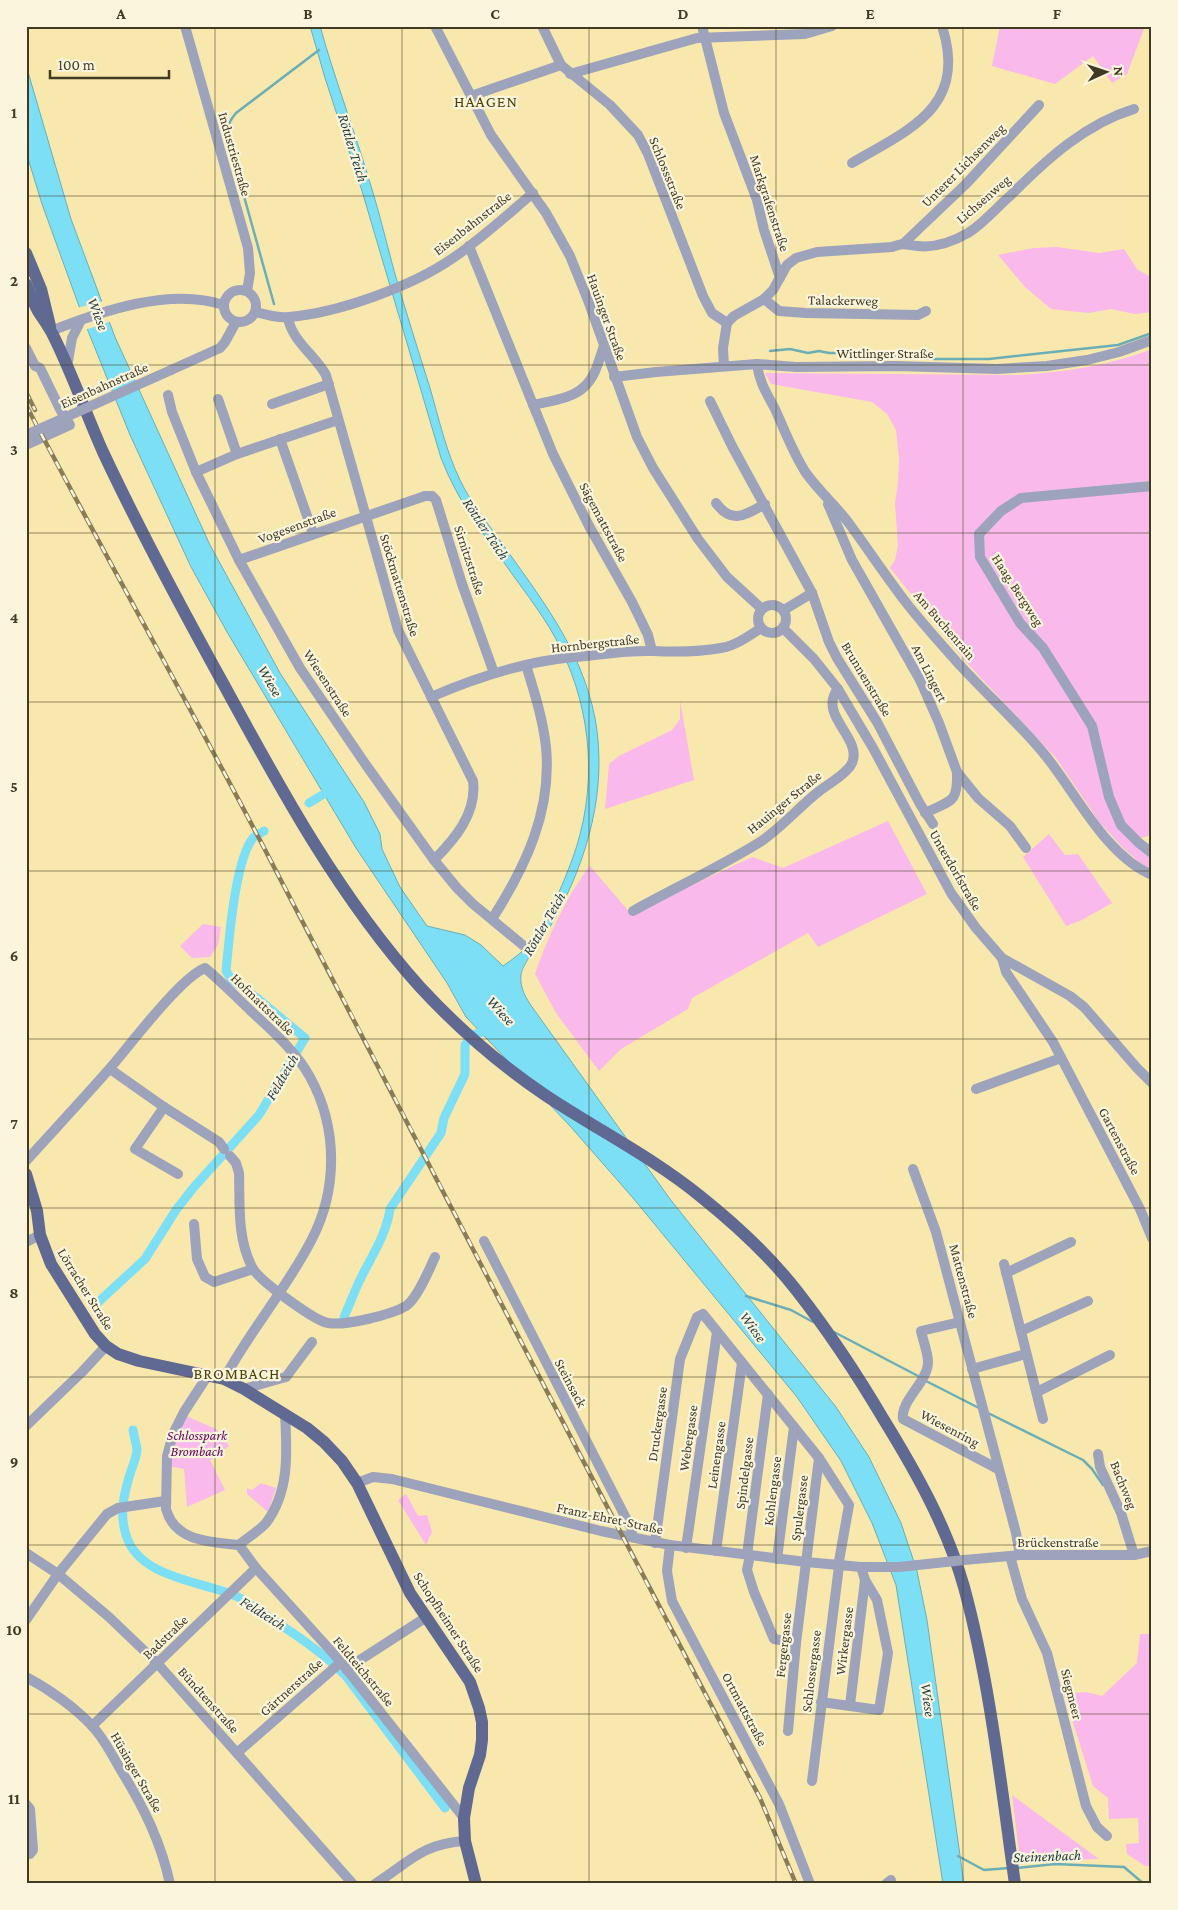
<svg xmlns="http://www.w3.org/2000/svg" width="1178" height="1910" viewBox="0 0 1178 1910" font-family="'Crimson Pro',serif">
<rect width="100%" height="100%" fill="#f9e8ad"/>
<g fill="#f9b9eb">
<polygon points="1000,26 1145,26 1127,74 1112,83 1093,56 1055,84 992,66"/>
<polygon points="1057,247 1099,253 1124,249 1137,269 1152,278 1152,312 1135,314 1111,309 1089,313 1051,309 1025,287 998,255 1034,248"/>
<path d="M1152,349V835L1133,840L1152,859V869L1144,866L1123,848L1100,823L1056,758L966,662L890,568L895,560L898,546L895,503L898,483L899,458L896,430L887,414L872,402L771,384L765,373L1019,375C1065,372 1108,366 1152,349Z"/>
<polygon points="680,700 694,780 605,809 609,764 619,756 672,730 680,719"/>
<path d="M888,821L927,894L818,947L808,933L692,998L688,1009L621,1049L599,1071L556,1013L535,974C547,939 567,895 590,866L631,914L752,857L783,868Z"/>
<polygon points="1049,834 1065,855 1078,854 1112,903 1082,920 1066,926 1023,857"/>
<polygon points="203,924 221,927 218,945 210,957 192,958 180,946"/>
<polygon points="186,1416 216,1429 229,1446 210,1460 225,1490 187,1507 184,1469 169,1466 172,1444"/>
<polygon points="261,1483 276,1488 268,1512 247,1494 247,1488 252,1490"/>
<polygon points="406,1494 418,1516 427,1515 432,1532 426,1545 398,1500"/>
<polygon points="1140,1634 1152,1634 1152,1866 1145,1866 1127,1854 1126,1844 1139,1843 1138,1818 1109,1819 1108,1798 1093,1786 1064,1694 1086,1692 1102,1696 1137,1663"/>
<polygon points="1012,1795 1099,1859 1020,1861"/>
</g>
<path fill="#7cdff5" stroke="#6baeb6" d="M310,26H320C335,80 355,132 371,186C380,215 387,245 395,274C406,312 418,350 430,388C439,419 446,451 460,480C470,501 485,520 499,539C539,596 581,647 595,718C608,788 588,859 554,920C547,933 522,963 521,975C519,992 531,1005 540,1018L670,1199L836,1407L869,1457L901,1523L917,1571L927,1620L964,1884H943L896,1585L872,1523L841,1461L797,1397L633,1198L570,1126L466,1017L447,983L356,848L227,632L191,567L130,435L88,331L42,204L26,152V65L71,219L115,337L210,545L280,673L364,802L380,834L382,849L400,887L427,926L465,935L481,945L503,966C513,959 524,951 532,941C547,922 563,884 572,860C598,790 593,713 560,647C547,620 527,595 510,571C482,532 458,502 441,458L362,191L325,78Z"/>
<polygon fill="#f9e8ad" points="104,301 112,321 85,330 77,308"/>
<g fill="none" stroke-linecap="round" stroke-linejoin="round">
<g stroke="#6baeb6" stroke-width="2.5">
<path d="M274,304L230,146C226,132 226,125 236,113L319,50"/>
<polyline points="770,351 790,349 808,353 819,351 829,353 853,353 935,359 989,359 1118,345 1152,333"/>
<polyline points="746,1296 791,1310 813,1322"/>
<polyline points="834,1332 920,1377"/>
<polyline points="924,1380 979,1408"/>
<polyline points="986,1412 1083,1460 1092,1469 1103,1485"/>
<polyline points="958,1856 984,1870 1009,1868"/>
<polyline points="1017,1868 1055,1864 1124,1867 1144,1884"/>
</g>
<g stroke="#7cdff5" stroke-width="9">
<polyline points="309,803 332,789"/>
<path d="M94,1306L145,1259L176,1210L194,1187L259,1115L305,1038L257,998L232,980L226,971C229,942 235,857 254,837C256,835 261,833 264,831"/>
<path d="M344,1317C349,1306 353,1295 358,1284C369,1260 386,1237 390,1209L441,1133L444,1118L465,1074V1045L472,1035L483,1032L487,1024"/>
<path d="M133,1430C134,1436 136,1443 137,1449C137,1456 133,1465 131,1471C124,1493 119,1513 126,1535C139,1579 204,1581 238,1597C248,1602 258,1610 267,1616C295,1634 322,1652 346,1676L445,1808"/>
</g>
<g stroke="#9da3bb" stroke-width="10">
<polyline points="185,26 248,248 250,273 247,291"/>
<polyline points="435,26 491,135 546,213 570,256 589,303 637,437 653,468 698,539 727,577 762,609"/>
<polyline points="542,26 561,65 610,105 638,135 648,154 703,296 712,313 727,323"/>
<polyline points="702,26 724,113 757,200 764,230 780,278"/>
<polyline points="570,74 697,38 805,34 832,26"/>
<polyline points="471,96 561,65"/>
<path d="M852,163C910,129 968,107 942,26"/>
<polyline points="904,243 966,184 1039,105"/>
<polyline points="469,246 553,454 589,526 632,602 648,635 652,651"/>
<circle cx="240" cy="306" r="16"/>
<polyline points="764,299 779,311 806,313 918,315 926,311"/>
<path d="M256,312C267,315 278,318 289,317C338,313 413,286 453,258C481,239 507,215 533,193"/>
<path d="M288,318C292,341 315,355 326,375L398,630L473,781C477,813 455,839 434,860"/>
<path d="M51,331C102,311 170,287 224,305"/>
<polyline points="26,348 35,366 40,368 61,411 70,425 26,445"/>
<path d="M757,364C759,382 767,394 775,409C785,431 793,453 806,473C819,491 835,505 848,522C868,549 887,578 908,605C923,624 940,643 957,662C986,694 1018,722 1045,755C1076,793 1105,855 1152,875"/>
<path d="M724,366L723,348L727,323L734,316L764,299L773,290L787,265L796,258L817,252L892,247C905,242 905,245 918,246C935,248 954,241 968,233C984,223 997,207 1011,195C1047,159 1085,124 1134,109"/>
<polyline points="67,367 72,338 81,320"/>
<polyline points="171,370 220,348 225,342 236,322"/>
<polyline points="614,377 656,372 757,364 796,367 896,366 997,369 1047,366 1087,360 1119,352 1152,340"/>
<polyline points="168,395 172,412 196,472 239,560 300,668 366,765 434,860 457,888 473,904 524,946"/>
<polyline points="218,399 237,454"/>
<polyline points="710,401 732,446 812,593 829,642 837,658 877,722 920,804 933,824"/>
<polyline points="272,404 329,384"/>
<path d="M533,405C549,401 573,399 585,386C596,376 599,359 604,346"/>
<polyline points="280,439 313,533"/>
<polyline points="196,472 237,454 338,420"/>
<polyline points="1152,486 1021,498 1001,511 979,534 980,557 1020,623 1043,648 1092,726 1109,797 1121,825 1139,843 1152,853"/>
<path d="M716,503C732,525 745,515 765,504"/>
<polyline points="828,504 852,560 920,680 939,723 957,772 978,798 1010,826 1026,848"/>
<polyline points="239,560 425,496 432,496 436,500 462,584 494,673"/>
<circle cx="772" cy="619" r="14"/>
<polyline points="784,610 812,593"/>
<polyline points="783,628 814,659 838,689 873,748 951,893 976,928 1002,958 1070,996 1084,1007 1137,1068 1152,1083"/>
<path d="M431,697C477,677 523,662 573,657C599,655 627,650 653,651C675,652 699,652 721,648C735,646 749,636 761,628"/>
<path d="M925,813C952,800 958,803 957,772"/>
<path d="M633,911C674,888 720,867 760,842C781,828 798,808 818,792C827,785 848,773 852,763C863,738 817,715 838,689"/>
<path d="M492,919C526,866 552,811 546,747C543,719 534,691 526,665"/>
<polyline points="1002,958 1006,972 1053,1042 1140,1209 1152,1238"/>
<polyline points="110,1069 164,1107 219,1142 224,1149"/>
<polyline points="976,1089 1061,1058"/>
<polyline points="164,1107 135,1149 178,1174"/>
<path d="M230,1156L236,1163L239,1173C240,1205 237,1238 252,1267C258,1280 315,1321 328,1323C345,1326 391,1315 406,1306C417,1299 429,1270 435,1257"/>
<path d="M26,1161C54,1130 83,1099 111,1067C130,1045 181,977 205,968C221,981 235,996 250,1010C271,1030 296,1051 310,1077C338,1128 338,1190 311,1241C286,1289 250,1331 224,1379"/>
<polyline points="913,1169 936,1232 1016,1533 1020,1555"/>
<polyline points="194,1224 197,1259 205,1277 214,1282 253,1269"/>
<polyline points="484,1241 632,1530 631,1537"/>
<polyline points="26,1242 40,1235"/>
<polyline points="1004,1264 1043,1419"/>
<polyline points="1006,1273 1071,1242"/>
<path d="M960,1322L921,1331C923,1341 928,1352 928,1362C928,1382 900,1401 903,1419L998,1469"/>
<polyline points="1021,1331 1088,1301"/>
<polyline points="972,1369 1026,1354"/>
<path d="M208,1375L184,1412L173,1434L167,1456L166,1509C175,1542 211,1542 239,1545C247,1538 259,1531 266,1523C290,1491 287,1451 285,1414"/>
<polyline points="244,1389 286,1377 312,1342"/>
<polyline points="1037,1392 1110,1355"/>
<polyline points="26,1426 82,1372 106,1346"/>
<polyline points="1098,1454 1100,1467 1121,1513 1134,1555"/>
<polyline points="357,1483 373,1477 392,1479 601,1531 670,1545 806,1562 861,1567 899,1567 946,1562"/>
<polyline points="655,1543 680,1359 697,1317 703,1314 819,1458 849,1505 839,1561"/>
<polyline points="239,1545 256,1568 341,1662 464,1818"/>
<polyline points="670,1545 667,1571 672,1601 779,1804 810,1884"/>
<polyline points="686,1548 717,1332"/>
<polyline points="716,1551 742,1363"/>
<polyline points="26,1553 58,1574 109,1617 157,1663 353,1884"/>
<polyline points="747,1555 768,1394"/>
<polyline points="750,1555 747,1570 754,1592 774,1639 796,1643"/>
<polyline points="1010,1556 1022,1599 1047,1653 1086,1806 1097,1827 1107,1836"/>
<polyline points="777,1559 794,1427"/>
<polyline points="964,1560 1020,1555 1134,1555 1152,1551"/>
<polyline points="26,1620 58,1574 107,1514 118,1508 165,1501"/>
<polyline points="346,1669 425,1618"/>
<path d="M26,1677C49,1689 76,1708 93,1727C105,1740 113,1757 122,1772C144,1808 161,1842 170,1884"/>
<polyline points="821,1702 879,1710 888,1653 877,1600 865,1580 861,1567"/>
<polyline points="850,1705 865,1580"/>
<polyline points="92,1726 256,1568"/>
<polyline points="788,1731 796,1643 819,1458"/>
<polyline points="238,1752 341,1662"/>
<polyline points="812,1781 839,1566"/>
<polyline points="26,1804 30,1809 33,1850 30,1854 26,1854"/>
<path d="M375,1884C408,1863 423,1843 465,1841"/>
<polyline points="886,1884 891,1880"/>
</g>
<g stroke="#606992" stroke-width="12">
<polyline points="26,253 41,289 50,326"/>
<path d="M26,284C30,293 33,302 38,311C43,319 49,327 53,335C72,373 86,414 103,452C140,531 182,609 224,685C281,790 340,898 420,987C458,1028 499,1064 545,1095C596,1129 652,1157 700,1196C735,1224 769,1255 797,1291C829,1332 858,1376 884,1420C916,1472 947,1527 964,1587C990,1683 1001,1785 1015,1884"/>
<polyline points="26,1174 37,1211 40,1235 51,1264 95,1334 106,1346 118,1354 139,1361 224,1379 244,1389 307,1428 324,1442 342,1461 357,1483 410,1593 470,1682 479,1708 482,1722 482,1740 480,1755 469,1788 464,1818 465,1841 476,1884"/>
</g>
<g stroke="#887d58" stroke-width="4.5">
<g id="rail">
<polyline points="26,392 35,410"/>
<path d="M26,405C103,552 185,697 262,844C429,1162 592,1481 760,1798L796,1884"/>
</g>
</g>
<use href="#rail" stroke="#fcf5de" stroke-width="2.5" stroke-dasharray="8" stroke-linecap="butt"/>
<g stroke="#9da3bb" stroke-width="10">
<polyline points="26,435 171,370"/>
<polyline points="946,1562 964,1560"/>
</g>
</g>
<path fill="none" stroke="#423b23" stroke-width="1" stroke-opacity="0.55" d="M215,26V1884M402,26V1884M589,26V1884M776,26V1884M963,26V1884M26,196H1152M26,365H1152M26,533H1152M26,702H1152M26,871H1152M26,1039H1152M26,1208H1152M26,1377H1152M26,1545H1152M26,1714H1152"/>
<g text-anchor="middle" dominant-baseline="central" stroke-width="4.5" stroke-linejoin="round" paint-order="stroke">
<g font-size="14" fill="#423b23" stroke="#fcf5de">
<text transform="translate(235 154) rotate(74)">Industriestraße</text>
<text transform="translate(963 165) rotate(-45)">Unterer Lichsenweg</text>
<text transform="translate(668 173) rotate(68)">Schlossstraße</text>
<text transform="translate(983 199) rotate(-41)">Lichsenweg</text>
<text transform="translate(770 203) rotate(72)">Markgrafenstraße</text>
<text transform="translate(472 223) rotate(-38)">Eisenbahnstraße</text>
<text transform="translate(843 300) rotate(1)">Talackerweg</text>
<text transform="translate(607 317) rotate(70)">Hauinger Straße</text>
<text x="885" y="353">Wittlinger Straße</text>
<text transform="translate(104 385) rotate(-24)">Eisenbahnstraße</text>
<text transform="translate(604 522) rotate(62)">Sägemattstraße</text>
<text transform="translate(297 525) rotate(-20)">Vogesenstraße</text>
<text transform="translate(470 560) rotate(72)">Sirnitzstraße</text>
<text transform="translate(400 585) rotate(73)">Stöckmattenstraße</text>
<text transform="translate(1018 590) rotate(57)">Haag. Bergweg</text>
<text transform="translate(945 625) rotate(49)">Am Buchenrain</text>
<text transform="translate(595 643) rotate(-6)">Hornbergstraße</text>
<text transform="translate(930 673) rotate(63)">Am Lingert</text>
<text transform="translate(867 679) rotate(59)">Brunnenstraße</text>
<text transform="translate(328 683) rotate(57)">Wiesenstraße</text>
<text transform="translate(784 802) rotate(-39)">Hauinger Straße</text>
<text transform="translate(956 870) rotate(60)">Unterdorfstraße</text>
<text transform="translate(263 1004) rotate(44)">Hofmattstraße</text>
<text transform="translate(1120 1141) rotate(62)">Gartenstraße</text>
<text transform="translate(964 1281) rotate(75)">Mattenstraße</text>
<text transform="translate(86 1289) rotate(58)">Lörracher Straße</text>
<text transform="translate(571 1383) rotate(62)">Steinsack</text>
<text transform="translate(657 1424) rotate(-82)">Druckergasse</text>
<text transform="translate(950 1428) rotate(28)">Wiesenring</text>
<text transform="translate(688 1438) rotate(-82)">Webergasse</text>
<text transform="translate(716 1455) rotate(-82)">Leinengasse</text>
<text transform="translate(744 1473) rotate(-83)">Spindelgasse</text>
<text transform="translate(1124 1485) rotate(68)">Bachweg</text>
<text transform="translate(772 1491) rotate(-83)">Kohlengasse</text>
<text transform="translate(799 1508) rotate(-83)">Spulergasse</text>
<text transform="translate(610 1518) rotate(12)">Franz-Ehret-Straße</text>
<text x="1058" y="1542">Brückenstraße</text>
<text transform="translate(449 1622) rotate(57)">Schopfheimer Straße</text>
<text transform="translate(165 1637) rotate(-44)">Badstraße</text>
<text transform="translate(844 1641) rotate(-83)">Wirkergasse</text>
<text transform="translate(783 1645) rotate(-84)">Fergergasse</text>
<text transform="translate(364 1671) rotate(50)">Feldteichstraße</text>
<text transform="translate(811 1671) rotate(-83)">Schlossergasse</text>
<text transform="translate(291 1687) rotate(-42)">Gärtnerstraße</text>
<text transform="translate(1072 1694) rotate(76)">Siegmeer</text>
<text transform="translate(209 1700) rotate(48)">Bündtenstraße</text>
<text transform="translate(745 1709) rotate(62)">Ortmattstraße</text>
<text transform="translate(137 1772) rotate(60)">Hüsinger Straße</text>
</g>
<g font-size="14" font-style="italic" fill="#630058" stroke="#fcf5de">
<text x="197" y="1435">Schlosspark<tspan x="197" dy="16">Brombach</tspan></text>
</g>
<g font-size="15" font-style="italic" fill="#1d3c43" stroke="#fcf5de">
<text transform="translate(353 148) rotate(73)">Röttler Teich</text>
<text transform="translate(98 314) rotate(69)">Wiese</text>
<text transform="translate(486 529) rotate(56)">Röttler Teich</text>
<text transform="translate(270 681) rotate(60)">Wiese</text>
<text transform="translate(544 924) rotate(-60)">Röttler Teich</text>
<text transform="translate(501 1011) rotate(48)">Wiese</text>
<text transform="translate(282 1077) rotate(-60)">Feldteich</text>
<text transform="translate(753 1327) rotate(54)">Wiese</text>
<text transform="translate(263 1613) rotate(32)">Feldteich</text>
<text transform="translate(928 1700) rotate(82)">Wiese</text>
<text transform="translate(1047 1856) rotate(-2)">Steinenbach</text>
</g>
<g font-size="16" letter-spacing="1" fill="#504101" stroke="#fcf5de">
<text x="486" y="101">HAAGEN</text>
<text x="237" y="1373">BROMBACH</text>
</g>
</g>
<rect width="1178" height="1910" fill="none" stroke="#fcf5de" stroke-width="55"/>
<g transform="translate(1106 72) rotate(87)" stroke="#fcf5de" stroke-width="4" paint-order="stroke">
<path d="M0-4L9 19L0 12L-9 19Z" fill="#423b23"/>
<text y="-8" font-size="14" font-weight="bold" text-anchor="middle" fill="#423b23">N</text>
</g>
<path d="M50 70v8h119v-8" fill="none" stroke="#423b23" stroke-width="2.5"/>
<text x="58" y="70" font-size="15" fill="#423b23" stroke="#fcf5de" stroke-width="4" paint-order="stroke">100 m</text>
<rect x="28" y="28" width="1122" height="1854" fill="none" stroke="#423b23" stroke-width="2"/>
<g font-size="16" text-anchor="middle" font-weight="bold" fill="#423b23">
<text x="121" y="19">A</text>
<text x="308" y="19">B</text>
<text x="495" y="19">C</text>
<text x="683" y="19">D</text>
<text x="870" y="19">E</text>
<text x="1057" y="19">F</text>
<text x="14" y="118">1</text>
<text x="14" y="286">2</text>
<text x="14" y="455">3</text>
<text x="14" y="623">4</text>
<text x="14" y="792">5</text>
<text x="14" y="961">6</text>
<text x="14" y="1129">7</text>
<text x="14" y="1298">8</text>
<text x="14" y="1467">9</text>
<text x="14" y="1635">10</text>
<text x="14" y="1804">11</text>
</g>
</svg>
